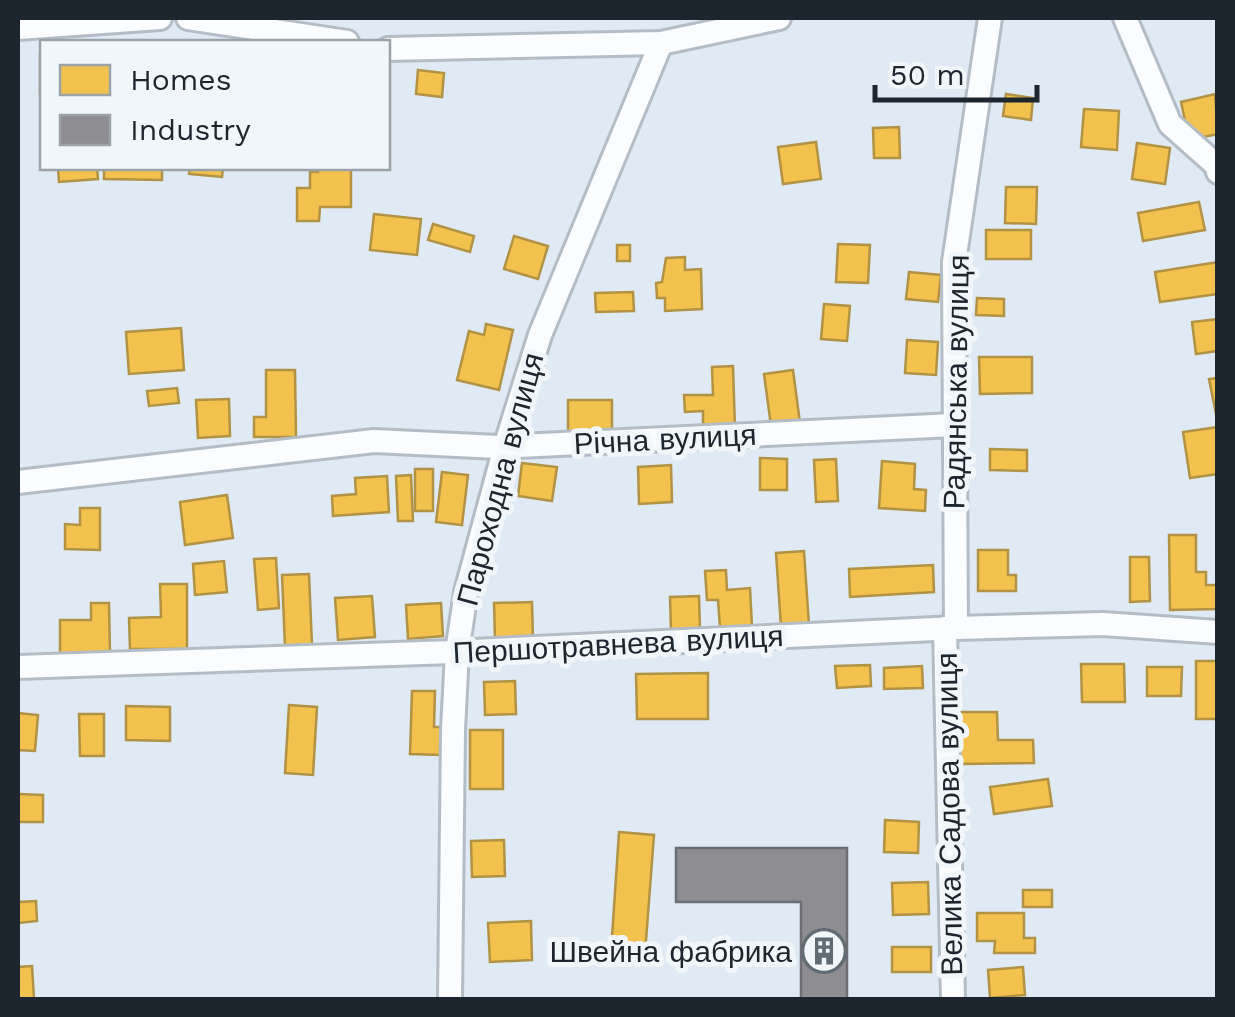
<svg xmlns="http://www.w3.org/2000/svg" width="1235" height="1017" viewBox="0 0 1235 1017" font-family="'Work Sans',sans-serif">
<rect width="100%" height="100%" fill="#dfeaf4"/>
<g fill="#f2c14e" stroke="#b29244" stroke-width="2.5">
<rect x="40" y="55" width="2" height="38"/>
<polygon points="418,70 444,73 442,97 416,94"/>
<polygon points="1006,94 1033,98 1031,120 1003,116"/>
<polygon points="1215,94 1218,134 1189,140 1181,102"/>
<polygon points="1084,109 1119,111 1117,150 1081,147"/>
<polygon points="899,127 900,158 874,158 873,128"/>
<polygon points="816,142 821,179 783,184 778,147"/>
<polygon points="1137,143 1170,148 1165,184 1132,179"/>
<polygon points="58,168 97,168 98,179 59,182"/>
<polygon points="104,168 162,168 162,180 104,179"/>
<polygon points="190,168 223,168 222,177 189,174"/>
<polygon points="318,168 351,168 351,207 320,207 319,221 297,221 297,188 310,188 310,172 318,172"/>
<polygon points="1006,187 1037,187 1036,224 1005,223"/>
<polygon points="1199,202 1205,230 1143,241 1138,213"/>
<polygon points="374,214 421,219 417,255 370,250"/>
<polygon points="433,224 474,236 470,252 428,240"/>
<rect x="986" y="230" width="45" height="29"/>
<polygon points="514,236 548,246 538,279 504,269"/>
<polygon points="838,244 870,245 868,283 836,282"/>
<rect x="617" y="245" width="13" height="16"/>
<polygon points="685,257 685,270 701,269 702,309 665,311 665,298 657,298 656,283 662,282 666,258"/>
<polygon points="1218,262 1218,294 1160,302 1155,272"/>
<polygon points="909,272 941,275 938,302 906,299"/>
<polygon points="633,292 634,311 596,312 595,293"/>
<polygon points="977,298 1004,299 1004,316 976,315"/>
<polygon points="824,304 850,306 847,341 821,339"/>
<polygon points="1218,319 1218,351 1196,354 1192,322"/>
<polygon points="486,324 513,330 499,390 457,380 469,331 484,335"/>
<polygon points="181,328 184,370 129,374 126,332"/>
<polygon points="907,340 938,342 936,375 905,373"/>
<polygon points="979,357 1032,357 1032,393 980,394"/>
<polygon points="733,366 735,428 703,429 703,411 685,412 684,395 713,395 712,367"/>
<polygon points="266,370 295,370 296,437 254,437 254,417 266,417"/>
<polygon points="793,370 800,423 771,426 764,374"/>
<polygon points="1218,378 1218,413 1216,414 1209,379"/>
<polygon points="177,388 179,403 149,406 147,391"/>
<polygon points="229,399 230,436 198,438 196,400"/>
<polygon points="568,400 612,400 612,433 568,434"/>
<polygon points="1218,427 1218,474 1190,478 1183,432"/>
<polygon points="990,449 1027,450 1027,471 990,470"/>
<polygon points="760,458 787,459 787,490 760,490"/>
<polygon points="836,459 838,501 816,502 814,460"/>
<polygon points="882,461 915,464 914,489 926,490 925,511 879,508"/>
<polygon points="522,463 557,467 552,501 518,496"/>
<polygon points="671,465 672,502 639,504 638,467"/>
<rect x="415" y="469" width="18" height="42"/>
<polygon points="442,472 468,475 462,525 436,522"/>
<polygon points="411,475 413,521 398,521 396,476"/>
<polygon points="387,476 389,512 333,516 332,496 356,494 355,478"/>
<polygon points="227,495 233,538 185,545 180,502"/>
<polygon points="80,508 100,508 100,550 65,549 65,524 80,525"/>
<polygon points="1169,535 1196,535 1196,572 1206,572 1206,585 1218,585 1218,609 1170,610"/>
<polygon points="978,550 1008,550 1008,575 1016,575 1016,591 978,591"/>
<polygon points="804,551 809,625 781,627 776,553"/>
<polygon points="1130,557 1149,557 1150,601 1130,602"/>
<polygon points="276,558 279,608 258,610 254,559"/>
<polygon points="224,561 227,592 195,595 193,564"/>
<polygon points="933,565 934,592 850,597 849,569"/>
<polygon points="726,570 727,590 750,588 752,626 720,628 718,600 707,600 705,571"/>
<polygon points="309,574 312,645 285,647 282,575"/>
<polygon points="160,584 187,584 187,649 130,649 129,618 161,617"/>
<polygon points="372,596 375,637 338,640 335,598"/>
<polygon points="699,596 700,629 671,630 670,597"/>
<polygon points="532,602 533,639 495,640 494,603"/>
<polygon points="91,603 109,603 110,653 60,654 60,620 91,620"/>
<polygon points="441,603 443,636 408,639 406,605"/>
<rect x="1196" y="661" width="22" height="58"/>
<polygon points="1081,664 1124,664 1125,702 1082,702"/>
<polygon points="870,665 871,686 837,688 835,666"/>
<polygon points="922,666 923,688 884,689 884,668"/>
<polygon points="1147,667 1182,667 1181,696 1147,696"/>
<polygon points="708,673 708,719 637,719 636,674"/>
<polygon points="515,681 516,714 485,715 484,682"/>
<polygon points="412,691 435,691 434,727 442,727 441,755 410,754"/>
<polygon points="289,705 317,707 313,775 285,773"/>
<polygon points="126,706 170,707 170,741 126,740"/>
<polygon points="959,712 997,712 998,740 1033,740 1034,763 960,764"/>
<polygon points="18,713 38,715 35,751 18,750"/>
<polygon points="79,714 104,714 104,756 80,756"/>
<rect x="470" y="730" width="33" height="59"/>
<polygon points="1048,779 1052,806 994,814 990,787"/>
<polygon points="18,794 43,795 43,822 18,822"/>
<polygon points="885,820 919,822 918,853 884,852"/>
<polygon points="619,832 654,835 645,954 611,952"/>
<polygon points="504,840 505,876 472,877 471,841"/>
<polygon points="928,882 929,914 893,915 892,883"/>
<rect x="1023" y="890" width="29" height="17"/>
<polygon points="36,901 37,921 18,923 18,902"/>
<polygon points="977,913 1024,913 1024,938 1035,938 1035,953 994,953 995,941 977,941"/>
<polygon points="531,921 532,960 490,962 488,923"/>
<rect x="892" y="947" width="39" height="25"/>
<polygon points="32,966 34,998 18,999 18,967"/>
<polygon points="1023,967 1025,995 990,998 988,970"/>
</g>
<polygon fill="#8d8d92" stroke="#6b6e74" stroke-width="2.5" points="676,848 847,848 847,1000 801,1000 801,902 676,902"/>
<g fill="none" stroke-linecap="round" stroke-linejoin="round">
<g stroke="#b4bdc5" stroke-width="28">
<g id="minor">
<polyline points="188,18 347,42"/>
<polyline points="1125,18 1170,124 1216,165 1218,172"/>
<polyline points="18,28 160,18"/>
<polyline points="388,49 661,43 779,18"/>
<polyline points="18,482 374,441 498,447 954,425"/>
<polyline points="945,628 953,1000"/>
<polyline points="956,628 954,262 990,18"/>
<polyline points="18,667 452,652 956,628 1103,624 1218,632"/>
<polyline points="450,1000 453,730 457,652 466,592 505,447 540,335 661,43"/>
</g>
</g>
<use href="#minor" stroke="#fafcfd" stroke-width="22"/>
</g>
<defs>
<g id="building-ring" transform="scale(2.25)"><circle r="9.5" fill="#f1f6fa" stroke="#616b73" stroke-width="1.5"/><path d="M-4-6H4V6H1V3H-1V6H-4ZM-2.5-4.3h1.7v1.8h-1.7ZM.8-4.3h1.7v1.8H.8ZM-2.5-1h1.7V.8h-1.7ZM.8-1h1.7V.8H.8Z" fill="#616b73"/></g>
</defs>
<g fill-rule="evenodd">
<use href="#building-ring" x="824" y="951"/>
</g>
<g text-anchor="middle" dominant-baseline="central" stroke-width="10" stroke-linejoin="round" paint-order="stroke">
<g font-size="30" fill="#1d262e" stroke="#f1f6fa">
<text transform="translate(956 382) rotate(-89)">Радянська вулиця</text>
<text transform="translate(665 439) rotate(-3)">Річна вулиця</text>
<text transform="translate(500 479) rotate(-75)">Пароходна вулиця</text>
<text transform="translate(618 644) rotate(-3)">Першотравнева вулиця</text>
<text transform="translate(949 814) rotate(-91)">Велика Садова вулиця</text>
</g>
<g font-size="30" fill="#1d262e" stroke="#f1f6fa" text-anchor="end">
<text x="792" y="951">Швейна фабрика</text>
</g>
</g>
<rect width="1235" height="1017" fill="none" stroke="#1d262e" stroke-width="40"/>
<rect x="40" y="40" width="350" height="130" fill="#f1f6fa" stroke="#9ca3a8" stroke-width="2.5"/>
<rect x="60" y="65" width="50" height="30" fill="#f2c14e" stroke="#9ca3a8" stroke-width="2.5"/>
<text x="130" y="90" font-size="30" fill="#1d262e">Homes</text>
<rect x="60" y="115" width="50" height="30" fill="#8d8d92" stroke="#9ca3a8" stroke-width="2.5"/>
<text x="130" y="140" font-size="30" fill="#1d262e">Industry</text>
<path d="M875 85v15h162v-15" fill="none" stroke="#1d262e" stroke-width="5"/>
<text x="890" y="85" font-size="30" fill="#1d262e" stroke="#f1f6fa" stroke-width="8" paint-order="stroke">50 m</text>
</svg>
